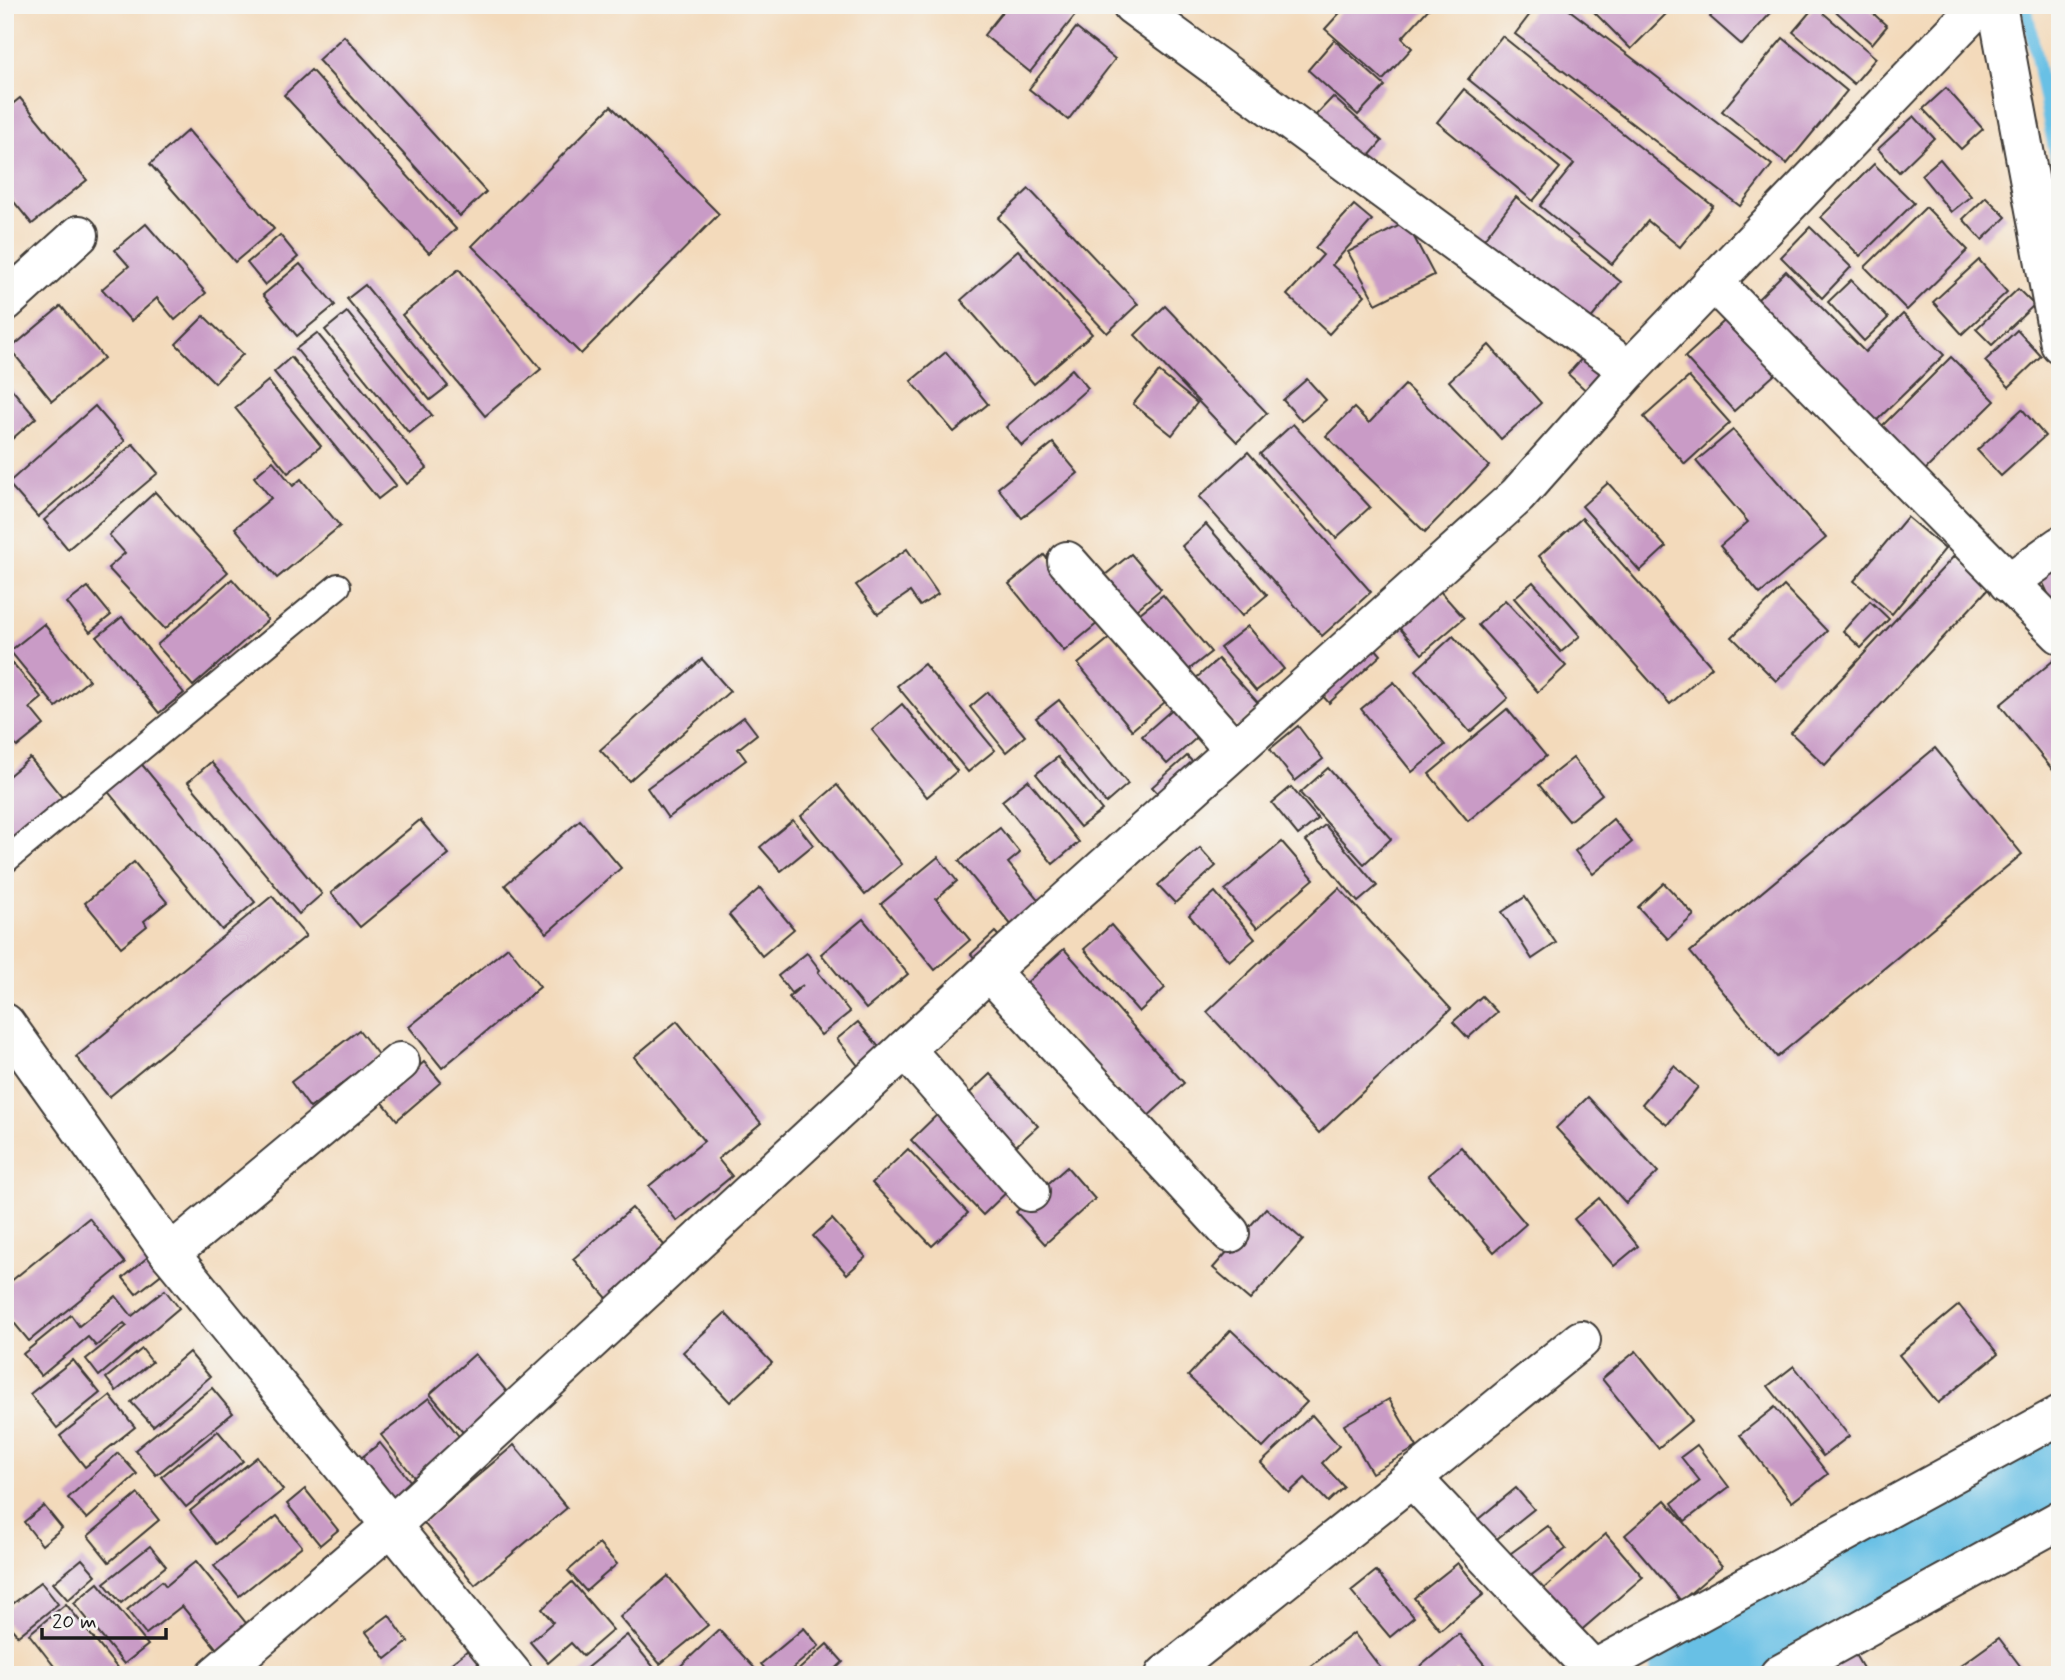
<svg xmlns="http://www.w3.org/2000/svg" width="2065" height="1680" viewBox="0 0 2065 1680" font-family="Mynerve,sans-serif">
<rect width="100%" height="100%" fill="#f6f6f2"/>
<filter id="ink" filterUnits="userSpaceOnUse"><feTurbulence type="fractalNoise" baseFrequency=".0143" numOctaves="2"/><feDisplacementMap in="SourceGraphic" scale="14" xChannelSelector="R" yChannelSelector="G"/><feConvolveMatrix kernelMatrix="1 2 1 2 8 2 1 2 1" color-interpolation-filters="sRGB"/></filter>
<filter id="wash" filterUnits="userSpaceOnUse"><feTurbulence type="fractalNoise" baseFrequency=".00686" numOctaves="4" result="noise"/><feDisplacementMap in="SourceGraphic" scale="28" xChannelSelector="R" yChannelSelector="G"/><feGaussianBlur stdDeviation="1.57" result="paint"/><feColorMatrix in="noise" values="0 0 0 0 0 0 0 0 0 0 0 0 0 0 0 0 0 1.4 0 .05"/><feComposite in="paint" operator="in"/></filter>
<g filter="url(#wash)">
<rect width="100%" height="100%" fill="#f3dabb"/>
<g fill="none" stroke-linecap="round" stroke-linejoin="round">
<polyline stroke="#68c0e5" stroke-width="12" points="2026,5 2060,179"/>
<polyline stroke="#68c0e5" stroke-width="74" points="1687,1675 2060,1469"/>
</g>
<g id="blocks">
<g fill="#c99bc6">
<polygon points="1008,5 1078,5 1081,8 1030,72 984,35"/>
<polygon points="1347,5 1432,5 1402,38 1412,48 1383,80 1325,29"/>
<polygon points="1537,5 1563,5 1772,165 1740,206 1515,34"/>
<polygon points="1597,5 1675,5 1631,49 1592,10"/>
<polygon points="1720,5 1778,5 1742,45 1710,17"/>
<polygon points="1829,5 1864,5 1887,26 1872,44"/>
<polygon points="1815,6 1876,58 1854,84 1793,32"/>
<polygon points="1076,28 1115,59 1068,120 1029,89"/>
<polygon points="344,36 486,192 460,216 318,60"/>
<polygon points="1502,36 1713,206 1680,247 1648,221 1612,264 1540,206 1574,164 1468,79"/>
<polygon points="1783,38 1847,91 1787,164 1722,111"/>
<polygon points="1334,40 1385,86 1358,115 1308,70"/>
<polygon points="311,70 456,229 429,253 284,95"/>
<polygon points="1946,88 1983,129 1961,149 1923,109"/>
<polygon points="1464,89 1560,168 1533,201 1437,122"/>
<polygon points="1333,97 1382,141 1362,164 1312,119"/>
<polygon points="20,98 87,180 32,224 5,191 5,110"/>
<polygon points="611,106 719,214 581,354 472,246"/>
<polygon points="1914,116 1934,138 1899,172 1878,149"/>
<polygon points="188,130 274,229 235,262 150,164"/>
<polygon points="1940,159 1971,196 1951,212 1921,175"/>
<polygon points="1874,164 1914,203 1860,256 1821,217"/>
<polygon points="1029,189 1138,304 1107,333 998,218"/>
<polygon points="1516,197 1621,282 1585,326 1481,243"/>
<polygon points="1986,197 2006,217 1982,240 1963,219"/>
<polygon points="1354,205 1372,220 1332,265 1365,295 1329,334 1287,295 1323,255 1315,248"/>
<polygon points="1926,207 1968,250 1907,310 1865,267"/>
<polygon points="1406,222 1434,275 1376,304 1348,252"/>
<polygon points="146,224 206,293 175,320 157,298 131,321 102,289 129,266 115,250"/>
<polygon points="1810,227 1851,267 1822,298 1781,257"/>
<polygon points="280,235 298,257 265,285 247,263"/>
<polygon points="1018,250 1092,334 1034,384 961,300"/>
<polygon points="1979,260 2007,292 1962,334 1933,302"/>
<polygon points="300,264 335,305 297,336 263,295"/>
<polygon points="459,269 541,369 485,416 402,315"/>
<polygon points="1786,271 1865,352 1903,314 1944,355 1872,425 1754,303"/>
<polygon points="1851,280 1888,318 1864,341 1828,302"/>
<polygon points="365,285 448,386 430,400 347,299"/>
<polygon points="2018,289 2034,305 1992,345 1976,329"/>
<polygon points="61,306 104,358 52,401 10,349"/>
<polygon points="1165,306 1267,413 1237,442 1135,335"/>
<polygon points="347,312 432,415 409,433 325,330"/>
<polygon points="1733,313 1783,367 1734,411 1685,357"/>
<polygon points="204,316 243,354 215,383 176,344"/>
<polygon points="2017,330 2041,356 2009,387 1985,361"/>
<polygon points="317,333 427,468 407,484 296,349"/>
<polygon points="1489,345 1541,403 1501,439 1449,381"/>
<polygon points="946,352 988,404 954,432 911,381"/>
<polygon points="1585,355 1608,377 1591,395 1568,374"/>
<polygon points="291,357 396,485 378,499 274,372"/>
<polygon points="1951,357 1995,401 1920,475 1876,432"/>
<polygon points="1072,369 1088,388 1022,446 1006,427"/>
<polygon points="1159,372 1197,403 1172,435 1133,404"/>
<polygon points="1689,377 1730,423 1685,464 1644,417"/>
<polygon points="1307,379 1326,400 1302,421 1283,400"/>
<polygon points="5,381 36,418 12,439 5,431"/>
<polygon points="268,381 321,446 288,473 235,408"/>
<polygon points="1405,385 1489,466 1425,532 1326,436 1354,408 1369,423"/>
<polygon points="95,406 125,441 38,517 8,483"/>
<polygon points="2022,409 2045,436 2001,476 1977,450"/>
<polygon points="1293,424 1370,507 1336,538 1260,454"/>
<polygon points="1733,430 1826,538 1760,594 1720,546 1748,522 1696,461"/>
<polygon points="1053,443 1078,473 1022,518 998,488"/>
<polygon points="133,444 158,473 68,549 44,520"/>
<polygon points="1248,452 1371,592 1322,636 1199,497"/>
<polygon points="273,461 293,486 301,479 340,526 277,578 235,528 271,498 254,477"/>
<polygon points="1608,483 1666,547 1640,571 1582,506"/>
<polygon points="155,492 228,572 165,629 108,568 125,553 109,535"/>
<polygon points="1907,517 1945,549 1892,614 1854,581"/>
<polygon points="1582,518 1712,667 1670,704 1539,556"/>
<polygon points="1206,524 1267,595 1242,616 1182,546"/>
<polygon points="907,549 938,594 920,606 910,592 878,614 856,585"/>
<polygon points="1131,554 1161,589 1124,620 1094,584"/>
<polygon points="1044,555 1099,622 1064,651 1009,584"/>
<polygon points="1955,555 1990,587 1825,765 1791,733"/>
<polygon points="2060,555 2060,619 2035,566"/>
<polygon points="232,579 268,620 193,686 157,645"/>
<polygon points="1533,582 1580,636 1561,652 1514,598"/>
<polygon points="1784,586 1827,631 1776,681 1732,637"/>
<polygon points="88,587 111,615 90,632 67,603"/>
<polygon points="1439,590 1464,618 1422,654 1397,625"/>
<polygon points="1163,595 1211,652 1182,675 1135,617"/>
<polygon points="1505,600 1566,666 1538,692 1478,625"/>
<polygon points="1870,601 1889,619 1861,648 1843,631"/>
<polygon points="122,617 184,693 159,713 97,637"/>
<polygon points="44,624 89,680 56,707 10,651"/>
<polygon points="1248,626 1284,669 1256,691 1220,648"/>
<polygon points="1453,636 1508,698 1470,732 1416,670"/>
<polygon points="1111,637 1165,702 1132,730 1078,664"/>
<polygon points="1367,639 1381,655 1329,703 1315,687"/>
<polygon points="2060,655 2060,779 2000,705"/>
<polygon points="702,659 730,691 629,781 600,750"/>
<polygon points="1218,659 1261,706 1237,727 1195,679"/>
<polygon points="11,661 42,698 30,708 44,725 17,747 5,733 5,666"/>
<polygon points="924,664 995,750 968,772 897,686"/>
<polygon points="1394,682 1445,745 1412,772 1361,709"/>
<polygon points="988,692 1025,736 1006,752 970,707"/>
<polygon points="1059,700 1128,784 1106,803 1036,718"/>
<polygon points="902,704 957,771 927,797 872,730"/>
<polygon points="1176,706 1201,734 1167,764 1142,736"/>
<polygon points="1507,709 1546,756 1468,821 1429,774"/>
<polygon points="744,717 757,734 738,749 746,760 668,818 647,788"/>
<polygon points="1298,726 1323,759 1295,781 1270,749"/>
<polygon points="1935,748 2022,854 1777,1057 1690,952"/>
<polygon points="1187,756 1201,771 1166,802 1152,787"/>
<polygon points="1058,757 1102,810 1080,827 1036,774"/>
<polygon points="30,758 65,801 15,842 5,830 5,779"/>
<polygon points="1573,758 1602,794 1569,821 1539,785"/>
<polygon points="139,761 255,902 222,930 105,788"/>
<polygon points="211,762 322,894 299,914 188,782"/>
<polygon points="1328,768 1391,839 1364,864 1300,793"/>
<polygon points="1028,780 1079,842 1053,864 1002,801"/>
<polygon points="837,785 902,864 865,895 801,816"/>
<polygon points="1291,787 1318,819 1298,835 1272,803"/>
<polygon points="1613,819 1632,842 1593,874 1575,851"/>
<polygon points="420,820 449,854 360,927 331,893"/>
<polygon points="580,820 621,868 547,933 505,885"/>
<polygon points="793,820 813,845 781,871 760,847"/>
<polygon points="1325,825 1377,886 1358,902 1306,841"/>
<polygon points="1000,828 1020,853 1008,863 1046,909 1017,932 959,861"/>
<polygon points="1282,842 1314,879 1257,928 1225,890"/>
<polygon points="1200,848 1216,866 1175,903 1158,885"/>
<polygon points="938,857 957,881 936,899 970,940 935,970 881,904"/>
<polygon points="134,862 167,902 144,921 147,926 121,947 85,903"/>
<polygon points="1664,883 1694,915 1668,939 1638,907"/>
<polygon points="760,888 794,929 762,956 729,915"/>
<polygon points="1339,888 1451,1009 1319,1133 1207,1012"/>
<polygon points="1215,892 1255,939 1229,961 1189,915"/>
<polygon points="272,896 306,936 109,1097 76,1057"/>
<polygon points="1525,897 1556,943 1532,959 1502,912"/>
<polygon points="863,919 908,974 866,1009 821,954"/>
<polygon points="1111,925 1165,988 1139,1012 1084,949"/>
<polygon points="995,932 1010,949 985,970 971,954"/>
<polygon points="508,947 540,987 442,1068 409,1027"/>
<polygon points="1064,949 1184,1083 1145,1119 1025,984"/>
<polygon points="807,953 820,970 818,972 850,1012 821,1035 789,997 803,985 791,993 778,976"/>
<polygon points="1482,996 1497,1012 1468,1038 1453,1022"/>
<polygon points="677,1021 761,1123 718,1159 732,1176 677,1221 649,1186 704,1141 634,1057"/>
<polygon points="858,1022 889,1059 867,1077 837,1039"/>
<polygon points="359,1030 379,1056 310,1108 291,1082"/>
<polygon points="424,1062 441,1082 397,1120 381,1100"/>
<polygon points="1674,1066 1698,1087 1667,1125 1642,1104"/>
<polygon points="990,1074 1038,1126 1007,1154 960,1102"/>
<polygon points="1588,1097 1658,1172 1626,1203 1556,1128"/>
<polygon points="945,1107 1017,1182 983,1215 911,1140"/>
<polygon points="1461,1147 1526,1224 1494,1252 1428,1175"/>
<polygon points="908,1149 968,1213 932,1246 872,1183"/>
<polygon points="1067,1167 1095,1199 1045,1244 1016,1212"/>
<polygon points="1599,1198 1638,1246 1614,1266 1574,1219"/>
<polygon points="632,1208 671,1253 612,1304 573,1259"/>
<polygon points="1266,1208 1303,1240 1250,1300 1213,1268"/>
<polygon points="89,1218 125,1263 29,1341 5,1312 5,1286"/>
<polygon points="832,1219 866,1257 847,1274 813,1236"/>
<polygon points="155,1251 169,1268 136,1294 123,1278"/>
<polygon points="165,1290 179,1308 99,1376 86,1359 127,1326 124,1323 96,1346 88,1337 41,1376 23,1354 71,1315 79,1326 116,1296 132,1316"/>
<polygon points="1959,1305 1998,1354 1938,1403 1899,1355"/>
<polygon points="725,1313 772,1363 730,1402 683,1352"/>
<polygon points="1231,1330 1307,1402 1263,1448 1188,1376"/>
<polygon points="142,1349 152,1362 116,1391 106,1378"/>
<polygon points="1636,1351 1692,1420 1658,1448 1602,1379"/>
<polygon points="189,1352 210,1377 153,1426 131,1402"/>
<polygon points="475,1354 512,1398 467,1437 430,1394"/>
<polygon points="73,1360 100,1393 57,1428 30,1394"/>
<polygon points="1794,1366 1849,1436 1823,1456 1768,1386"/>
<polygon points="212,1388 233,1413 156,1475 135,1450"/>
<polygon points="110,1396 135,1427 85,1467 60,1436"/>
<polygon points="429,1398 465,1444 417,1481 381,1435"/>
<polygon points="1389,1399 1417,1447 1372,1473 1344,1425"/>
<polygon points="1775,1407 1828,1474 1792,1502 1740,1435"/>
<polygon points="1312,1415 1339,1446 1322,1463 1344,1487 1328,1502 1305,1478 1289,1493 1261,1463"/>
<polygon points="218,1431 243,1461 186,1507 161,1477"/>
<polygon points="380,1443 415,1487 390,1506 356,1462"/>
<polygon points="514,1445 567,1508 475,1585 423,1522"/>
<polygon points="1697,1445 1729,1487 1685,1521 1672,1503 1700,1481 1681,1457"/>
<polygon points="118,1453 137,1474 87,1519 68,1498"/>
<polygon points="257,1457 283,1490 216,1544 190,1511"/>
<polygon points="1516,1488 1534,1509 1493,1542 1476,1521"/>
<polygon points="305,1489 338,1530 320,1545 287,1504"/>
<polygon points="138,1494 159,1520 109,1562 88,1536"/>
<polygon points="1665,1500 1722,1566 1681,1601 1625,1535"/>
<polygon points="44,1506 62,1528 42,1545 24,1522"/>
<polygon points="277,1516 302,1546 239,1596 214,1566"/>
<polygon points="1548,1526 1566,1549 1525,1580 1507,1556"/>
<polygon points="1606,1534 1643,1577 1578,1633 1542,1590"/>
<polygon points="599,1544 617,1564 586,1591 568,1571"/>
<polygon points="150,1546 166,1566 121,1603 104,1583"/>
<polygon points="82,1559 96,1575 68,1600 53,1583"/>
<polygon points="196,1561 255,1634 225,1659 182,1606 146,1634 127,1610 162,1581 166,1586"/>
<polygon points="1458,1563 1484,1594 1440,1630 1414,1598"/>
<polygon points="1376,1571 1414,1617 1390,1637 1351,1591"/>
<polygon points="668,1576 708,1625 660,1664 620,1617"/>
<polygon points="41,1582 58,1604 18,1636 5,1621 5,1610"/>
<polygon points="572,1582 613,1630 583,1656 571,1643 548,1663 530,1642 553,1622 542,1609"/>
<polygon points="98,1583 148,1645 124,1664 74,1603"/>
<polygon points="66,1604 123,1675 61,1675 29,1634"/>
<polygon points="389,1615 408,1642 386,1659 366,1632"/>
<polygon points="804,1628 819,1646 785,1675 770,1675 761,1664"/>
<polygon points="719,1630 761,1675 671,1675"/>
<polygon points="1354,1633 1386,1675 1316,1675 1310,1667"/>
<polygon points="1459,1634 1493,1675 1461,1675 1457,1670 1451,1675 1410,1675"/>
<polygon points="627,1635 656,1670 651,1675 578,1675"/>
<polygon points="1999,1638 2027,1675 1960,1675 1956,1669"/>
<polygon points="827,1644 843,1662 829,1675 793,1675"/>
<polygon points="472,1647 494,1675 448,1675 444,1669"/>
<polygon points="1854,1653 1867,1675 1821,1675"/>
</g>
</g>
</g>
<g filter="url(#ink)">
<use href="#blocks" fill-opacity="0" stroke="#3c3834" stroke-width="2"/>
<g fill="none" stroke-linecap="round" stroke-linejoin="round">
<g stroke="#3c3834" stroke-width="28">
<polyline id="service" points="5,861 338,586"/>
</g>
<g stroke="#3c3834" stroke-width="42">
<g id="minor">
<polyline points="1132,5 1629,370"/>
<polyline points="1997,5 2060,344"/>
<polyline points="1713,282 2060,634"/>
<polyline points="5,302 79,235"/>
<polyline points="1067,561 1234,750"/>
<polyline points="2008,583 2060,546"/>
<polyline points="989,971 1230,1233"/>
<polyline points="5,1023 170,1254 513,1675"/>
<polyline points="905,1049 1030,1192"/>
<polyline points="170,1254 400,1062"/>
<polyline points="1412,1478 1581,1340"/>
<polyline points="216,1675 392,1525 989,971 1517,496 1629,370 1980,5"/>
<polyline points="1165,1675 1412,1478 1598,1675"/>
<polyline points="1584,1675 2060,1415"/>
<polyline points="1779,1675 2060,1520"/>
</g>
</g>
<use href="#service" stroke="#fff" stroke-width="24"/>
<use href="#minor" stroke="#fff" stroke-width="38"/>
</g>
</g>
<rect width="2065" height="1680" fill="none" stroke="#f6f6f2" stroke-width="28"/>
<path d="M42 1628v10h124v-10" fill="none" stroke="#1c1c1c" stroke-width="3.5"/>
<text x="52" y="1628" font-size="21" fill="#1c1c1c" stroke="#f6f6f2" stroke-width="5" paint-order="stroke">20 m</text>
</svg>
